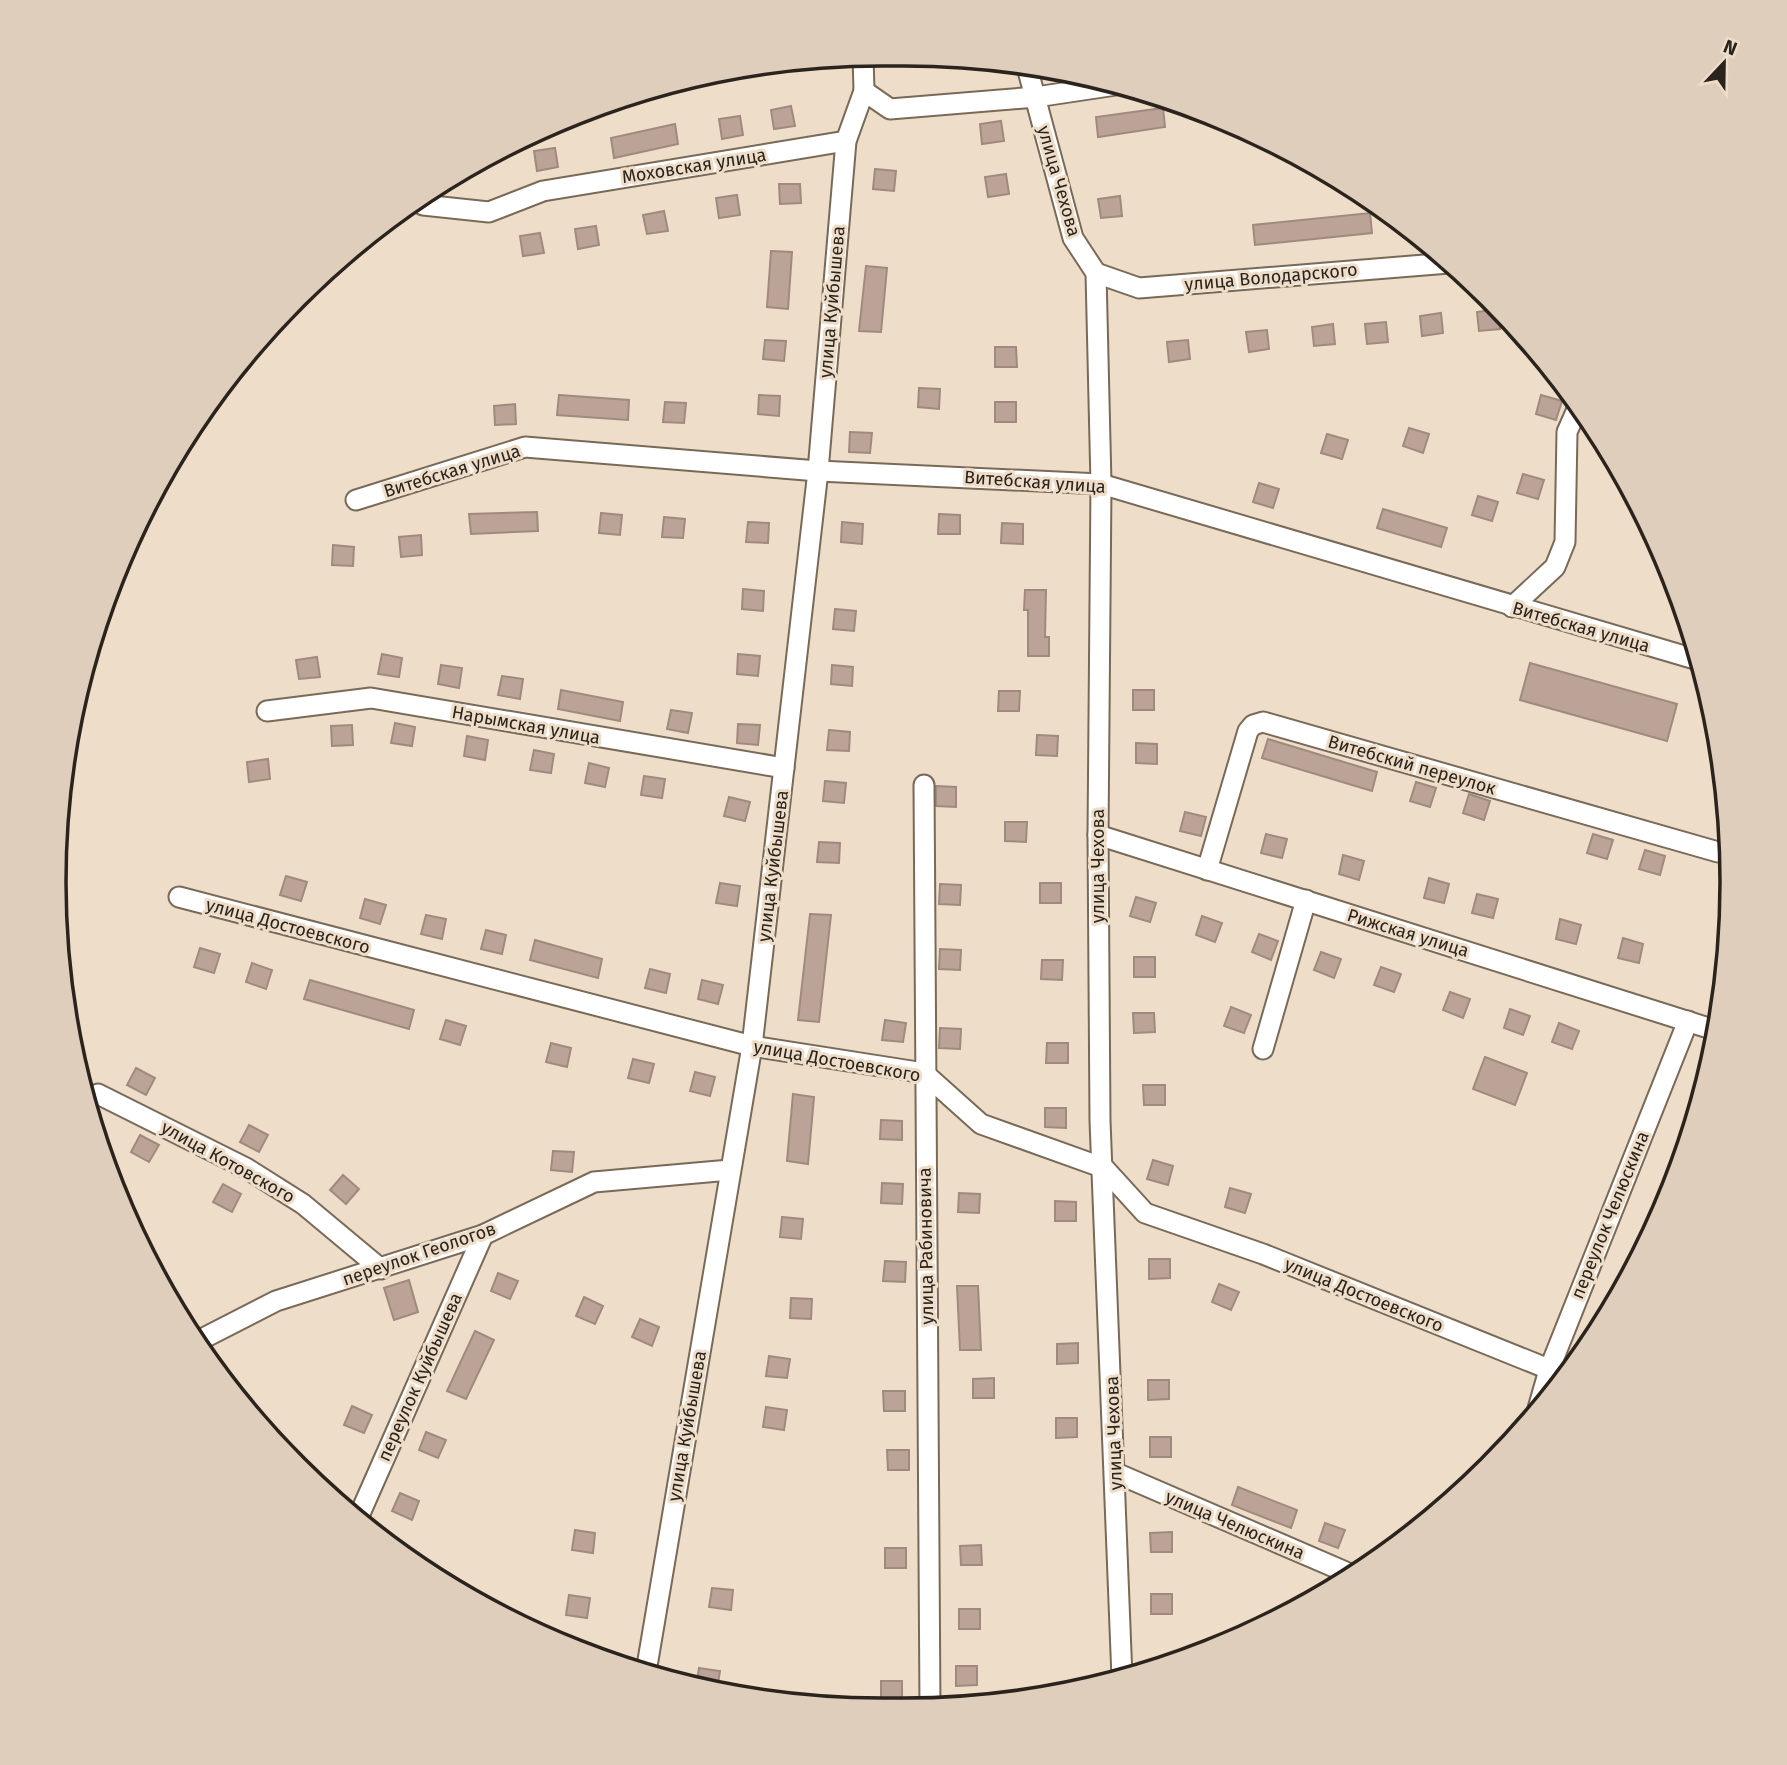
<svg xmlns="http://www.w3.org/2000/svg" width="1787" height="1765" viewBox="0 0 1787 1765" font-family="'Fira Sans',sans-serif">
<rect width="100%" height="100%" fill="#eeddc9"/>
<g fill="#bba497" stroke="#a08a7e" stroke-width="2">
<polygon points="791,106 795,126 774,129 771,110"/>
<polygon points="1163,108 1165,127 1098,137 1096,117"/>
<polygon points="740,116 743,135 722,139 719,119"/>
<polygon points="1001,121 1004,141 982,144 980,124"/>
<polygon points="675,124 678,144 614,158 611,138"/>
<polygon points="555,148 558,167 537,171 534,151"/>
<polygon points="875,169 896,171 894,191 873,189"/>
<polygon points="1006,174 1009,194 988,197 985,177"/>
<polygon points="779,184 800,184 801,203 780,204"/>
<polygon points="737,195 740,215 719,218 716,198"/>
<polygon points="1120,196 1122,216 1101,218 1098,199"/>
<polygon points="664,211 668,231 647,234 643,215"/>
<polygon points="1370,213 1372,233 1255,245 1253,225"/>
<polygon points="596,226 599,245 578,249 575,229"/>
<polygon points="540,233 544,253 523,256 520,236"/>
<polygon points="771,251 792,252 788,309 767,307"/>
<polygon points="866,266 887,268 881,332 859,331"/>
<polygon points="1498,309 1500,329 1479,331 1477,312"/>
<polygon points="1441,313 1443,333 1422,336 1420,316"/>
<polygon points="1386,322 1388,342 1367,344 1365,324"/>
<polygon points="1333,324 1335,344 1314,346 1312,327"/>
<polygon points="1267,330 1269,349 1249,352 1246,332"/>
<polygon points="765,340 786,341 784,361 763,359"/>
<polygon points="1188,340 1190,359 1169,362 1167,342"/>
<polygon points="995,347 1016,347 1017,367 995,367"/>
<polygon points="919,388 940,389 939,409 918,407"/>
<polygon points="559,395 629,400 628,420 557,415"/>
<polygon points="759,395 780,396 779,416 758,414"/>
<polygon points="1541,395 1562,401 1556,420 1536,414"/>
<polygon points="665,402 686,403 684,423 663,422"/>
<rect x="995" y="402" width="21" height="20"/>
<polygon points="515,404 516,424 495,425 494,406"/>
<polygon points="1409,428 1429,434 1423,453 1403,446"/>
<polygon points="850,432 872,433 870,453 849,452"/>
<polygon points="1327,434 1348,440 1342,459 1321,453"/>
<polygon points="1523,474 1544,480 1538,499 1517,493"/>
<polygon points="1259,483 1279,489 1273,508 1253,502"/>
<polygon points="1478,496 1498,502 1492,521 1472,515"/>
<polygon points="1383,509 1447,528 1441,547 1377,528"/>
<polygon points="537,512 538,531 471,534 469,514"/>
<polygon points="601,513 622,515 620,535 599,533"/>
<polygon points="939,514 960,515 960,534 938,534"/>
<polygon points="664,517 685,519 683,538 662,537"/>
<polygon points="748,522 769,523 768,543 746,542"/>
<polygon points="842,522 863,524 862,544 841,542"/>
<polygon points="1002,523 1023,524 1023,544 1001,543"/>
<polygon points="421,535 422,555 401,557 399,537"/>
<polygon points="333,545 354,547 353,566 332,565"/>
<polygon points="743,589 764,591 763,611 742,609"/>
<polygon points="1025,590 1046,590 1045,637 1049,637 1049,656 1028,656 1028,610 1024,610"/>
<polygon points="835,609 856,611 854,631 833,629"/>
<polygon points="382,654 402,658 399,677 378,674"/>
<polygon points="738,654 760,656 758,676 737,674"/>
<polygon points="317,657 320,677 299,679 296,660"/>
<polygon points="1530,663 1677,704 1667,741 1520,700"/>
<polygon points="441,665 462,668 459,688 438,684"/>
<polygon points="832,665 853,667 852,686 831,684"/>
<polygon points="502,676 523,679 520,699 498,695"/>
<polygon points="561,690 623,702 620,721 558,709"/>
<rect x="1133" y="690" width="21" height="20"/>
<polygon points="999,691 1020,691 1019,711 998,711"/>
<polygon points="671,710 692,713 688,733 667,729"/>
<polygon points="395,723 415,727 412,746 391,743"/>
<polygon points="738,724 760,725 758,745 737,743"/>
<polygon points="352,725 353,745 332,746 331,726"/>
<polygon points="829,730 850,732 849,751 827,750"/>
<polygon points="1037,735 1058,736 1057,756 1036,755"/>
<polygon points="467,736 488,740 485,760 464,756"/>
<polygon points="1268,739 1377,772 1372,791 1262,758"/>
<polygon points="1136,743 1157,744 1157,764 1136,763"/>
<polygon points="534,750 554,754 551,773 530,770"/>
<polygon points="268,759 270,779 249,782 247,762"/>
<polygon points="589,763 609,768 605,787 585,783"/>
<polygon points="644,776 665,779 662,798 641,795"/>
<polygon points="825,781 846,783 844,803 823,801"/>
<polygon points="1416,782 1436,788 1430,807 1410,801"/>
<polygon points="936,786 956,787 956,807 936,806"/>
<polygon points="1469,794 1490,801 1484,820 1463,813"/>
<polygon points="729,797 750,802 745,821 724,816"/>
<polygon points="1185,812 1206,817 1201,836 1180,831"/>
<polygon points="1005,822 1027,822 1026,842 1005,841"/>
<polygon points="1266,834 1287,839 1282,858 1261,853"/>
<polygon points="1593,834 1613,840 1607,859 1587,853"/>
<polygon points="819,842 840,843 839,863 817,862"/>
<polygon points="1645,850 1665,856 1660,875 1639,869"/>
<polygon points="1343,855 1364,861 1359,880 1339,874"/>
<polygon points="286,876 307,882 301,901 280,895"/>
<polygon points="1429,878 1449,884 1444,903 1424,898"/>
<polygon points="720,883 740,886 737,906 716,903"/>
<rect x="1040" y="883" width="21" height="20"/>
<polygon points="940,884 961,885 960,905 939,904"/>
<polygon points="1477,894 1498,899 1493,918 1472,913"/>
<polygon points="1136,897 1156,903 1150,922 1130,916"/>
<polygon points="365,899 386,905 380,924 360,918"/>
<polygon points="810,914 831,915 819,1022 798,1020"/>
<polygon points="426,915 446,919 442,939 421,934"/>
<polygon points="1202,916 1222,923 1215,942 1196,935"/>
<polygon points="1560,919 1581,925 1576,944 1556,939"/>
<polygon points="486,930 506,935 502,954 481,949"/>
<polygon points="1259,934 1278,941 1271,960 1252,952"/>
<polygon points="1623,938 1643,944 1639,963 1618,958"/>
<polygon points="535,940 602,959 598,978 530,960"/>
<polygon points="200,948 220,954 214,973 194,967"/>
<polygon points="940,949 961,950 960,970 939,969"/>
<polygon points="1321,952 1341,959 1334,978 1314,970"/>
<rect x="1134" y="957" width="21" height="20"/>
<polygon points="1042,960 1063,960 1062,980 1041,979"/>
<polygon points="252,963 272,970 266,989 246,982"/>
<polygon points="1381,967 1401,974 1394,992 1374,985"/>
<polygon points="650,969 670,974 666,993 645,988"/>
<polygon points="310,980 414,1010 409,1029 304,999"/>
<polygon points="702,980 723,985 718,1004 698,999"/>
<polygon points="1450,992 1470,999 1463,1018 1443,1010"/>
<polygon points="1231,1007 1251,1015 1244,1033 1224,1026"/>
<polygon points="1510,1009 1530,1016 1523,1035 1504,1028"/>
<polygon points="1133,1013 1154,1013 1155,1032 1134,1033"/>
<polygon points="446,1020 466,1026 460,1045 440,1039"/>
<polygon points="885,1020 906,1023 903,1042 882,1040"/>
<polygon points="1559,1023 1579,1031 1572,1049 1552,1042"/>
<polygon points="940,1028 961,1029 960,1049 939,1048"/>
<polygon points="551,1043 571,1048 567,1067 546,1062"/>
<polygon points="1047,1043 1068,1043 1068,1063 1046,1063"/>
<polygon points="1485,1057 1527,1073 1515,1105 1473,1089"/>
<polygon points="633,1059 654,1064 649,1083 628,1078"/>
<polygon points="136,1068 155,1078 146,1095 127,1085"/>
<polygon points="695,1072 715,1077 710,1096 690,1091"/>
<polygon points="1143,1085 1165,1085 1165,1105 1144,1105"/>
<polygon points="793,1094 814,1097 808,1164 787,1161"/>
<polygon points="1045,1108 1066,1108 1066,1128 1045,1127"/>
<polygon points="881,1120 902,1121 902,1140 880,1139"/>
<polygon points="249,1125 268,1135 259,1152 240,1142"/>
<polygon points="140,1135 159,1145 149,1162 131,1152"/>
<polygon points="553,1151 574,1152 572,1172 551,1170"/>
<polygon points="1153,1160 1173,1166 1168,1185 1147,1179"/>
<polygon points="343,1175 359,1189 346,1204 330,1190"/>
<polygon points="882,1183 903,1184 902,1204 881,1203"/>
<polygon points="223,1184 241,1194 232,1212 213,1202"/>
<polygon points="1230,1188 1251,1194 1245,1213 1225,1207"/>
<polygon points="959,1193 980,1194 979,1213 958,1212"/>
<polygon points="1055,1201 1076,1202 1076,1221 1055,1221"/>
<polygon points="782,1217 803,1219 801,1239 780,1237"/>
<polygon points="1149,1259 1170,1259 1170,1278 1149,1279"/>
<polygon points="885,1261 906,1262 905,1282 883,1281"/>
<polygon points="498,1273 518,1281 510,1299 491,1291"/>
<polygon points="409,1280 418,1312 394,1320 384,1288"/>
<polygon points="1219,1284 1239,1292 1231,1310 1212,1302"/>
<polygon points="957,1286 978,1286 981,1350 960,1350"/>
<polygon points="584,1297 603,1306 595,1324 576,1316"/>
<polygon points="791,1298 812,1299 811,1319 790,1318"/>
<polygon points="640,1319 659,1327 652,1346 632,1337"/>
<polygon points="475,1331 494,1340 466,1399 447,1391"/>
<polygon points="1078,1343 1078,1363 1057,1364 1057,1344"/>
<polygon points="769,1356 790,1359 787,1378 766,1376"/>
<polygon points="994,1378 994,1398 973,1398 973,1379"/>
<polygon points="1148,1380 1169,1380 1169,1399 1148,1400"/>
<polygon points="883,1391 905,1391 905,1411 884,1411"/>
<polygon points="352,1406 372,1415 364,1433 344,1425"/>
<polygon points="766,1407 787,1410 784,1430 763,1427"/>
<polygon points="1056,1418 1077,1418 1077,1437 1056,1438"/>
<polygon points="426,1432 446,1440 438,1458 419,1450"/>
<rect x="1150" y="1437" width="21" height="20"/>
<polygon points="887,1450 909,1450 909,1470 888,1470"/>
<polygon points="1238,1487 1297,1510 1291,1528 1232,1505"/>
<polygon points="400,1493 419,1501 412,1520 392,1511"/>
<polygon points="1325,1523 1345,1530 1338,1548 1319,1541"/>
<polygon points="575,1530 595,1533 593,1553 572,1550"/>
<polygon points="1172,1532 1172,1552 1151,1552 1150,1533"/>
<polygon points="981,1545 982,1565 961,1565 960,1546"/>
<rect x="885" y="1548" width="21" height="20"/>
<polygon points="712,1588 733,1590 731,1610 709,1607"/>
<rect x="1151" y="1594" width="21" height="20"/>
<polygon points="569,1595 590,1598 587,1618 566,1615"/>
<rect x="959" y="1609" width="21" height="20"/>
<polygon points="956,1666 977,1666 977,1685 956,1686"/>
<polygon points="699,1668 720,1671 717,1690 696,1687"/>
<polygon points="881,1681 902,1681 902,1700 881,1701"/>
</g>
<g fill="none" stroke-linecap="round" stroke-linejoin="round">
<g stroke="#796a58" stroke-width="23">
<g id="minor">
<polyline points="1027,67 1073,238 1096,273 1101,484 1098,835 1100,1121 1122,1678"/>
<polyline points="864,91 890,109 1036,97 1116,85"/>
<polyline points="423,205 489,212 543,191 846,141"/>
<polyline points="1096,273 1139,288 1449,263"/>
<polyline points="356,500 525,447 818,471 1101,484 1698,660"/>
<polyline points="1512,607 1555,567 1565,542 1567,432 1579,405"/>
<polyline points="267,711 371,698 784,768"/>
<polyline points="924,785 930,1708"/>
<polyline points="1098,835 1718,1031"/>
<polyline points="1207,870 1248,731 1253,725 1263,722 1718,852"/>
<polyline points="179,897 752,1046 924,1073 981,1124 1104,1168 1145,1213 1263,1254 1566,1376"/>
<polyline points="1263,1049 1306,900"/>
<polyline points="98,1094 246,1168 303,1204 381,1269"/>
<polyline points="194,1343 276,1301 483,1235 594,1182 730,1170"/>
<polyline points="1537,1412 1549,1370 1688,1021"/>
<polyline points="1116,1473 1355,1576"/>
<polyline points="358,1518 483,1235"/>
<polyline points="646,1672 752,1046 818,471 846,141 864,91 863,56"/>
</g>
</g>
<use href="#minor" stroke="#fff" stroke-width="19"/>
</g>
<g text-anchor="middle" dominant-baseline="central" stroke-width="6" stroke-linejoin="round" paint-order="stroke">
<g font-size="18" fill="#2b241d" stroke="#eeddc9">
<text transform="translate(694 166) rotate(-9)">Моховская улица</text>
<text transform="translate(1059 181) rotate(74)">улица Чехова</text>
<text transform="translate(1271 277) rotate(-5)">улица Володарского</text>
<text transform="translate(832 302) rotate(-85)">улица Куйбышева</text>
<text transform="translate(452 471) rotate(-17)">Витебская улица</text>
<text transform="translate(1035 482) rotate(4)">Витебская улица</text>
<text transform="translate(1581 627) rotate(16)">Витебская улица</text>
<text transform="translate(526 725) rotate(10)">Нарымская улица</text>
<text transform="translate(1412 765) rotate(16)">Витебский переулок</text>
<text transform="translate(773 866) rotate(-83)">улица Куйбышева</text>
<text transform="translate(1098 866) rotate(-90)">улица Чехова</text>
<text transform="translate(288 926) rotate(15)">улица Достоевского</text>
<text transform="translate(1408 933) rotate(17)">Рижская улица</text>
<text transform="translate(837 1061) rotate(10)">улица Достоевского</text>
<text transform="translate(228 1162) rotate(29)">улица Котовского</text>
<text transform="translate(1610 1215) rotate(-68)">переулок Челюскина</text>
<text transform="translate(926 1246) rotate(-91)">улица Рабиновича</text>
<text transform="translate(419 1254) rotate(-19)">переулок Геологов</text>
<text transform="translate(1364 1295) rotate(22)">улица Достоевского</text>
<text transform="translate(420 1377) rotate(-66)">переулок Куйбышева</text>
<text transform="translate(687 1426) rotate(-80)">улица Куйбышева</text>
<text transform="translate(1114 1433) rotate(-92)">улица Чехова</text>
<text transform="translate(1235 1525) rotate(23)">улица Челюскина</text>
</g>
</g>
<path d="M0 0H1787V1765H0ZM882 66H904A816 816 0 0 1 1720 882V882A816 816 0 0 1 904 1698H882A816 816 0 0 1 66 882V882A816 816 0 0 1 882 66Z" fill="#decebb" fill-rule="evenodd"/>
<path fill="none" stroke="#2b241d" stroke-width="3.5" d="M882 66H904A816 816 0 0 1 1720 882V882A816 816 0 0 1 904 1698H882A816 816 0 0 1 66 882V882A816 816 0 0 1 882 66Z"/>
<g transform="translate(1724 63) rotate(22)" stroke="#eeddc9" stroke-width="5" paint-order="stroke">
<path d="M0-5L12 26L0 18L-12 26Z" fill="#2b241d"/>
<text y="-10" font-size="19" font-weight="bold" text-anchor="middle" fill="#2b241d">N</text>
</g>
</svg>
